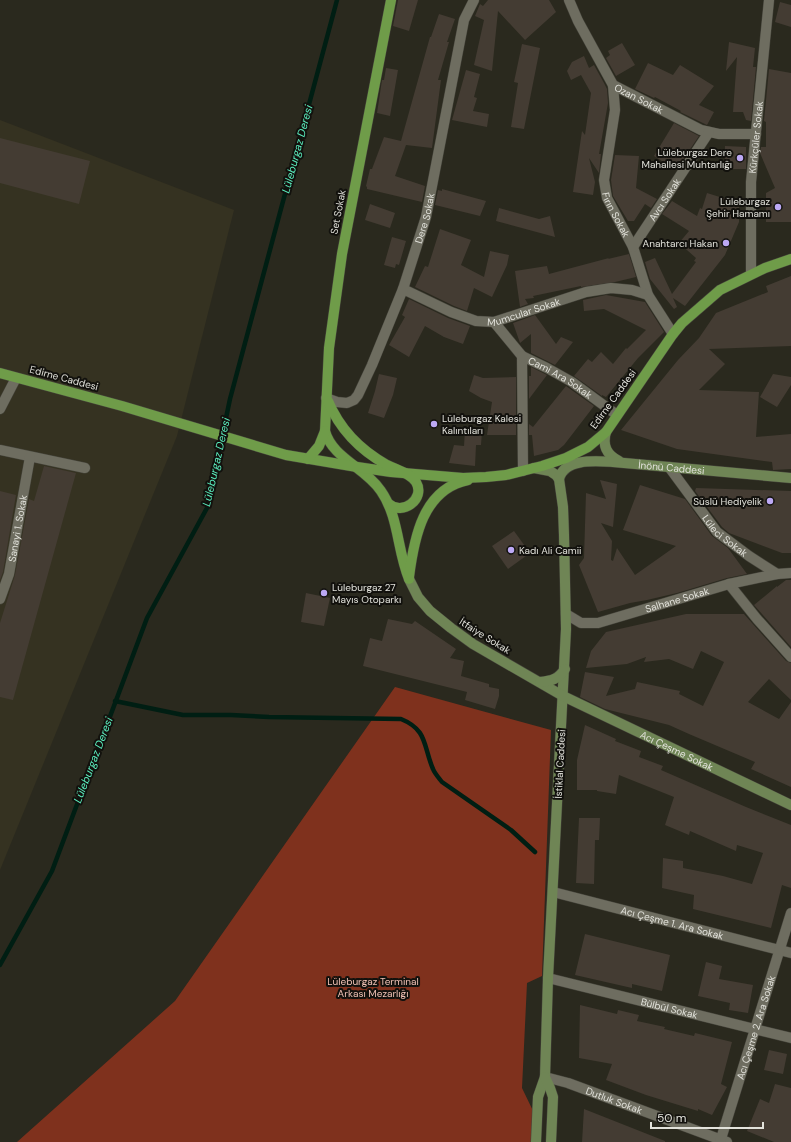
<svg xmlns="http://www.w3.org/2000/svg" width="791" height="1142" viewBox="0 0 791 1142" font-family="'DM Sans',sans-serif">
<rect width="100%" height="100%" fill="#2a291e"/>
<polygon fill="#353221" points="0,120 234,210 177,436 0,870"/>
<polygon fill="#7f311d" points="395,687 551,730 542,976 527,983 522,1088 535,1115 533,1142 17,1142 175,1001"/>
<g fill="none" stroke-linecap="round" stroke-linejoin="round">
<g stroke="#001e13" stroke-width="4.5">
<path d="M115,701L183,715H231L269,717L401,719C428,730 423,746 433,769C435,774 439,778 442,782L511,830L535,852"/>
<polyline points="0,965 52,871 147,618 207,508 230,399 337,0"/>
</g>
</g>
<g fill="#443c33">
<polygon points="398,0 418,0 409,31 393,26"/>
<polygon points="488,0 549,0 556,12 525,40 498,11 492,71 474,65 484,20 475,16 480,4 483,6"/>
<polygon points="780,2 791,5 791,27 775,22"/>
<polygon points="439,14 455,19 447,42 449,42 438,80 441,80 432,148 406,145 395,176 425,186 422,202 367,189 367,187 366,186 370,169 372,169 384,137 401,141 430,37 431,37"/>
<polygon points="729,42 755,48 753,67 756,67 751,121 746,120 743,112 733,112 737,57 726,71"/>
<polygon points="622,43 635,65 616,76 606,58 610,55 608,51"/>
<polygon points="522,44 540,48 524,129 511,127 518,83 514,82"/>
<polygon points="584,56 589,68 594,65 604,83 607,89 608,103 599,154 601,154 599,173 589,158 595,182 593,195 573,192 582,131 585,135 591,93 581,75 571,80 567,71 572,62"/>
<polygon points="648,63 673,75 680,65 714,86 699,105 714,112 707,125 680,112 681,111 655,97 654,98 635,89"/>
<polygon points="386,68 398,70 390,116 377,113 382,80 384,80"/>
<polygon points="769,69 791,73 791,222 766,222 766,193 775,188 760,153 761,147 766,147 766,122 764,121"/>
<polygon points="466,70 480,74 474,97 477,98 473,111 489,114 487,127 452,120"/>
<polygon points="674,123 699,136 676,170 654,156"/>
<polygon points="0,138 90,161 79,204 0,183"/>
<polygon points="725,146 746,147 746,169 725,169"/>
<polygon points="615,155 639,156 636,188 657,199 651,208 645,204 634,221 628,221 613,196 611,180"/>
<polygon points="442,189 486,201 480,216 435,205 438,190 442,191"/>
<polygon points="707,193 739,203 739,222 725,255 685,306 673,298 677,307 674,309 650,279 645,262 655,258 672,294 696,262 694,261 696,258 679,243 689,231 662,214 672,201 697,216 700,208 702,209"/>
<polygon points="370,204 395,213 390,228 365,220"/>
<polygon points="499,208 539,219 550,216 555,237 496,221"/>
<polygon points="440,229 471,240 461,265 484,277 490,251 509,255 507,265 492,297 474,288 467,311 454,306 415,287 425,266 428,267"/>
<polygon points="392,237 406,241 399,265 396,264 395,268 384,265"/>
<polygon points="629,254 636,277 615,282 581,287 581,286 533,296 534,298 525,299 528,304 520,307 515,271 547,266 549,274 609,258 608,259"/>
<polygon points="791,276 791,346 709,349 725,364 699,390 759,392 756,437 791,434 791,469 773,470 772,462 677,449 621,430 678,360 699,338 716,313 768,292 766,286"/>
<polygon points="606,295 645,302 664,332 638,358 606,397 602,395 602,396 574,376 588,359 592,362 601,352 613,364 626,348 627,349 646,330 604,309 584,311 583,300"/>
<polygon points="409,299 448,318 470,326 463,344 444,337 425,326 409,357 389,345 405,317 402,315"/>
<polygon points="535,315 556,344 561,337 573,342 555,365 531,353 531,334 520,343 513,323"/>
<polygon points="531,367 547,375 529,399 529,376 531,376"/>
<polygon points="379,374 397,378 393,395 384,418 368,413 375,391"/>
<polygon points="773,374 791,377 791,385 777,407 760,397"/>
<polygon points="474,375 483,378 516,377 516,435 487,435 492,402 481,398 469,391"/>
<polygon points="566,386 594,406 564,445 558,450 534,456 532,435 529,435 529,424 533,427"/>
<polygon points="465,430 482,431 481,445 476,445 475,466 449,463 454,445 464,446"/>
<polygon points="44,466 76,473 13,700 0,697 0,623 15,575 29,499 34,501"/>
<polygon points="600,480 617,484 613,527 601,523 612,541 611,560 613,561 617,548 635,575 676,546 623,530 640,485 685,499 712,536 728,548 747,574 727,578 677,593 647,600 630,603 598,612 579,565 584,558 586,493 606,499"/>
<polygon points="696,488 791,491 791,553 782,553 729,533 722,527 695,491"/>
<polygon points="0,491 16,495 3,572 0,580"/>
<polygon points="514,531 530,553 508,569 492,546"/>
<polygon points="786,580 791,580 791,647 754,605 777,586 777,587"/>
<polygon points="306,593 330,598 324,626 301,622"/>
<polygon points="686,614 744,614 786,661 791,663 791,700 769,679 748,702 779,719 791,702 791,787 751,769 755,762 689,734 669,725 605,709 580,697 585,672 614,677 606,696 635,689 637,682 680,691 679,694 703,706 724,662 701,651 693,669 669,659 644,662 646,657 627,664 586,668 591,651 606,632"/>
<polygon points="388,619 412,624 415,621 456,649 450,658 464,661 461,676 489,684 489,687 499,689 499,696 495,709 465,700 467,692 363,666 370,638 382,641"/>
<polygon points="585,725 616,739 615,741 641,751 639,757 663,766 661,770 746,807 791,825 791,888 782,885 771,928 693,909 694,895 662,888 663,858 683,861 683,868 723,876 752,884 763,853 737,845 736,851 690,831 689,835 665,825 674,797 619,775 616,794 597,791 597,790 577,790 577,760"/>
<polygon points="579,818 600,818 599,840 595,840 594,884 576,883"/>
<polygon points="585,934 670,955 662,991 632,984 632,988 575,975"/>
<polygon points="706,962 722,966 719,979 753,985 748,1013 729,1010 730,1003 698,996"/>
<polygon points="580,1005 617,1014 618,1010 639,1015 637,1021 665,1027 664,1029 694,1036 695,1033 732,1042 721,1084 727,1087 712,1115 698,1109 698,1111 646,1095 606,1080 612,1064 579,1058"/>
<polygon points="769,1050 787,1054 783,1074 764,1070"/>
<polygon points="775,1084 791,1088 791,1142 774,1142 747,1131 760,1099 769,1103"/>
<polygon points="584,1109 665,1141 665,1142 582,1142"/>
</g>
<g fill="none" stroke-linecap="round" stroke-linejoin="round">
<g stroke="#45443b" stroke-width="11">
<g id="minor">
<path id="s1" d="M569,0L578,21L613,85L701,130L719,134H756"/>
<path id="s2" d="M613,85L615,110L604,180L607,198L633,247L648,295L673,334"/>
<path id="s3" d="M633,247L709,132"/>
<path id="s4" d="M751,274V182L769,0"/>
<path id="s5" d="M403,289L451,312L476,321L494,322L586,292L611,288L632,290L648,295"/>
<polyline points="494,322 522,356 523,471"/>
<path id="s6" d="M522,356L547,368L572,382L617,415"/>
<path id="s7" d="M326,398L337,402L347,403L354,400L358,395L372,365L403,289L426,217L464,20L474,0"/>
<polyline points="0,409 16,378"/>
<polyline points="0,450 85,468"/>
<path id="s8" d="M669,467L717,532L749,556L777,574"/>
<polyline points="729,584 757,619 791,657"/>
<path id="s9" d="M0,599L9,574L30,457"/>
<path id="s10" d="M566,614L581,623H598L729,584L777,574L791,573"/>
<path id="s11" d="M553,892L791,953"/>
<path id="s12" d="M548,978L791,1038"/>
<path id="s13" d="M545,1077L568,1083L727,1142"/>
<path id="s14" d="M720,1142L791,913"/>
</g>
</g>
<g stroke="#45443b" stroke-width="11">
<g id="secondary">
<path d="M606,432C602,446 607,455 619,461"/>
<polyline points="534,468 550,471 556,475 559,479 563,507 564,535 566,629 548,978 545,1077 538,1097 536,1142"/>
<path id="s15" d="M559,479C564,458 596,461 613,462L791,478"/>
<path id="s16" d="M409,579L418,597L430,611L451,628L473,644L563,696L791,805"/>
<path d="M540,682C552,681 558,679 565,669"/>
<polyline points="545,1077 550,1088 553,1097 551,1142"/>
</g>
</g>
<g stroke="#45443b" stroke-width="11">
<g id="primary">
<path d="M391,0L342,254L329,348L325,431C332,458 366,468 381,491C399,517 397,550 409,579"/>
<polyline points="0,373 122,406 286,455 357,467 391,472 463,478 486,477 506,475 542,466 566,458 588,447 606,432 673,334 682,323 720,290 765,268 791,259"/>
<path d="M328,401C340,430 360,450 387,465C397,470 410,473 416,482C426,499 402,516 389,504"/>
<polyline points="308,459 319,446 325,431"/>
<path d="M409,577C414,538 423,489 468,480"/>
</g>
</g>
<use href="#minor" stroke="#6e6d60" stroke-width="10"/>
<use href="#secondary" stroke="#6f8555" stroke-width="10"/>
<use href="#primary" stroke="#6f9c49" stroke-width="10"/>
</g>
<g fill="#bda9f5" stroke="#12110d" stroke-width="1.5">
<circle cx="740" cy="158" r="4"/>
<circle cx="778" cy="207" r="4"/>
<circle cx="726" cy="243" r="4"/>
<circle cx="434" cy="424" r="4"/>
<circle cx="770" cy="501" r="4"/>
<circle cx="511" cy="550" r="4"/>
<circle cx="324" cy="593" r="4"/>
</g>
<g text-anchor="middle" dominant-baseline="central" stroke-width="4" stroke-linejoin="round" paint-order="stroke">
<g font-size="10" fill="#e2e2db" stroke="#12110d">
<text stroke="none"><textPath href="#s1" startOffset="125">Ozan Sokak</textPath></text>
<text stroke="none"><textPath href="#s4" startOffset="137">Kürkçüler Sokak</textPath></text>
<text stroke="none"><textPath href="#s3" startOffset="57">Avcı Sokak</textPath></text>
<text transform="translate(338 212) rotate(-79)">Set Sokak</text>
<text stroke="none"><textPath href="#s2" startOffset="133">Fırın Sokak</textPath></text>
<text stroke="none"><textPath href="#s7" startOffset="225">Dere Sokak</textPath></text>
<text stroke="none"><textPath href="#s5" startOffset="129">Mumcular Sokak</textPath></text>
<text transform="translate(64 378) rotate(15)">Edirne Caddesi</text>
<text stroke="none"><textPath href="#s6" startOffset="44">Cami Ara Sokak</textPath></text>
<text transform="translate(613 399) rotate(-54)">Edirne Caddesi</text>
<text stroke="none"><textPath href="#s15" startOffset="120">İnönü Caddesi</textPath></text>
<text stroke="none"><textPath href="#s9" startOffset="73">Sanayi 1. Sokak</textPath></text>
<text stroke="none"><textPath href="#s8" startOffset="89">Lüleci Sokak</textPath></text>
<text stroke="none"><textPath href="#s10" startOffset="117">Salhane Sokak</textPath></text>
<text transform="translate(485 636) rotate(32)">İtfaiye Sokak</text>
<text stroke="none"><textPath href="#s16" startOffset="323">Acı Çeşme Sokak</textPath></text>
<text transform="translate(560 764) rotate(-87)">İstiklal Caddesi</text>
<text stroke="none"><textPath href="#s11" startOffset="123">Acı Çeşme 1. Ara Sokak</textPath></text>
<text stroke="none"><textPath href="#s12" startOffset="125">Bülbül Sokak</textPath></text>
<text stroke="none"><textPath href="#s14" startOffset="120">Acı Çeşme 2. Ara Sokak</textPath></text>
<text stroke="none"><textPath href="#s13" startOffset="73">Dutluk Sokak</textPath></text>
</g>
<g font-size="10" fill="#e2e2db" stroke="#12110d" text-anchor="end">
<text x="732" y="152">Lüleburgaz Dere<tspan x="732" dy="12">Mahallesi Muhtarlığı</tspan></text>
<text x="770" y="201">Lüleburgaz<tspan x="770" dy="12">Şehir Hamamı</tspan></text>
<text x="718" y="243">Anahtarcı Hakan</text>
<text x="442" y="418" text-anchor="start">Lüleburgaz Kalesi<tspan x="442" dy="12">Kalıntıları</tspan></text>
<text x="762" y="501">Süslü Hediyelik</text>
<text x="519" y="550" text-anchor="start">Kadı Ali Camii</text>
<text x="332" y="587" text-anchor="start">Lüleburgaz 27<tspan x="332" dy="12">Mayıs Otoparkı</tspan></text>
</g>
<g font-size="10" fill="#f0c1b4" stroke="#12110d">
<text x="373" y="981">Lüleburgaz Terminal<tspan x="373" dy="12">Arkası Mezarlığı</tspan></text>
</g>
<g font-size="11" font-style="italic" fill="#5befbf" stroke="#12110d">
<text transform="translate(297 149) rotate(-75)">Lüleburgaz Deresi</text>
<text transform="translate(216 462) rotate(-77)">Lüleburgaz Deresi</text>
<text transform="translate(93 760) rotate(-69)">Lüleburgaz Deresi</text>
</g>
</g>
<path d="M651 1122v6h112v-6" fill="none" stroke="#e2e2db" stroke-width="2"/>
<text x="657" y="1122" font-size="12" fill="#e2e2db" stroke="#12110d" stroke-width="3" paint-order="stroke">50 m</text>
</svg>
